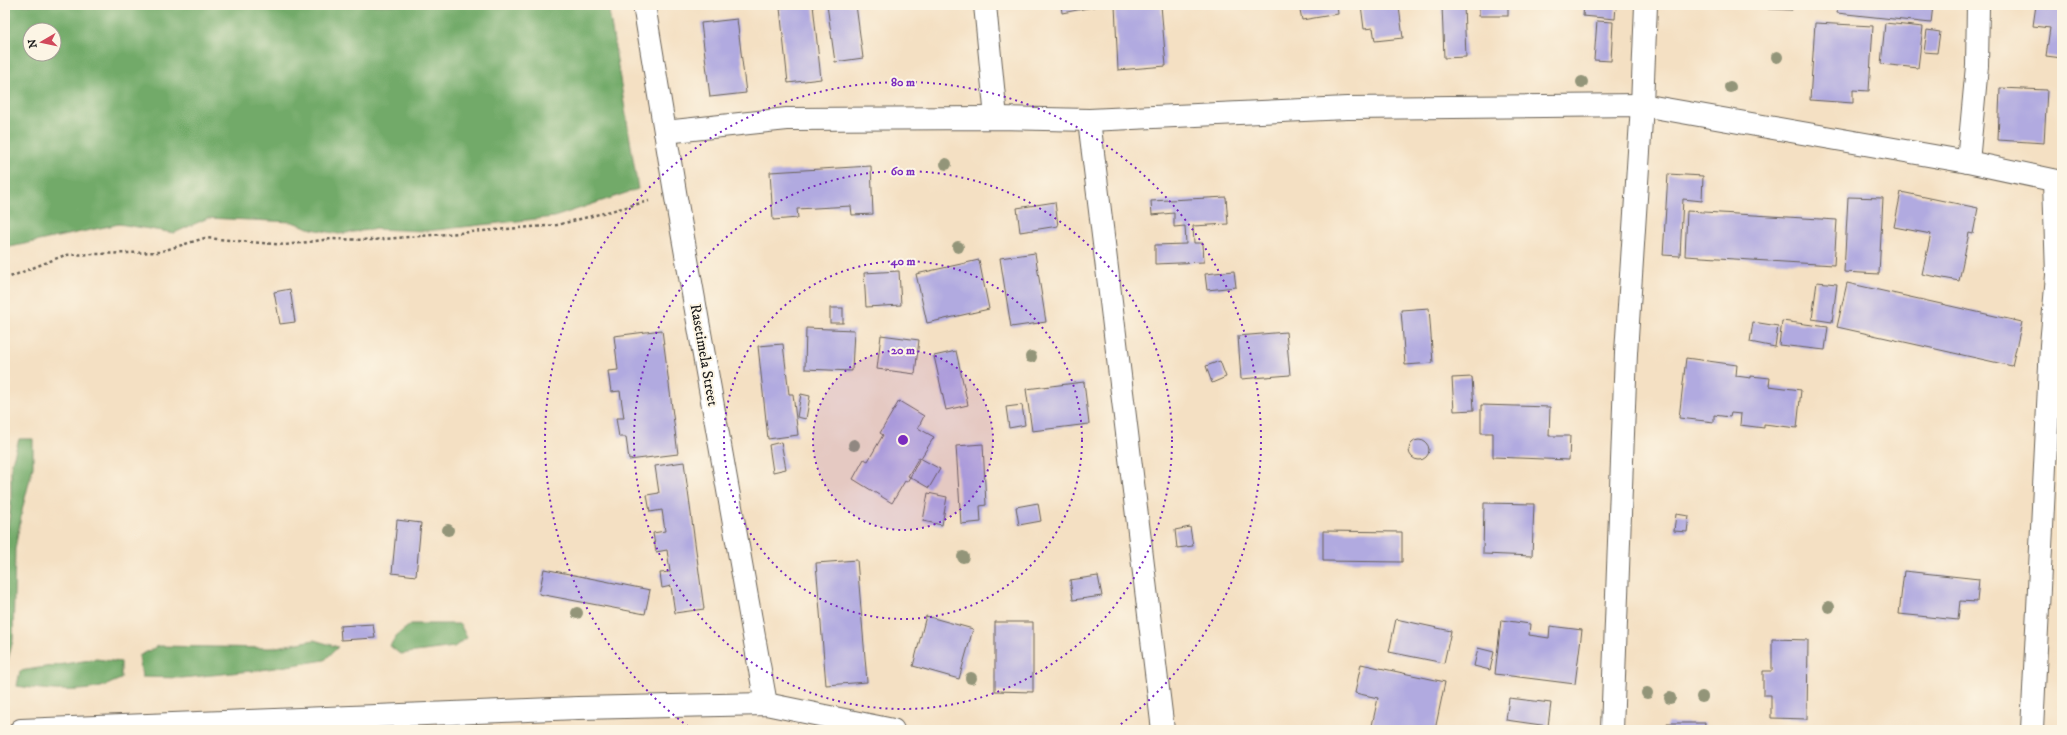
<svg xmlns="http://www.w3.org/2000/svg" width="2067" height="735" viewBox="0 0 2067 735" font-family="'IM FELL DW Pica',serif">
<rect width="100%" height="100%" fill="#fcf5e5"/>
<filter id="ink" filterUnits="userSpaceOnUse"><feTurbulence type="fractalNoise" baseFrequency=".025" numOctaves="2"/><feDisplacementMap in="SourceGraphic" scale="8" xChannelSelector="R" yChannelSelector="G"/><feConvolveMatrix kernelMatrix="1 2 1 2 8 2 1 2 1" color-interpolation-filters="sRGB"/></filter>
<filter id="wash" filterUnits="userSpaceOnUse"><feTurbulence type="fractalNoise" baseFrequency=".012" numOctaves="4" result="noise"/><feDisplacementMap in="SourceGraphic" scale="16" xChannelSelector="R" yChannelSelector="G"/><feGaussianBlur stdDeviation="0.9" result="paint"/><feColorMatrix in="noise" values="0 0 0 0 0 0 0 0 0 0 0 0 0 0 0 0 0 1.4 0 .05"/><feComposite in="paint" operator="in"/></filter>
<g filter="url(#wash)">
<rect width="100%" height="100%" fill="#f4e0c3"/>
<g fill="#72aa69" stroke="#476342" fill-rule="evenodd">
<path d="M5,5H608L638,189L554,217L426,231L375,229L339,234L312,229L292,222L208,218L174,233L119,224L10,247L5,238ZM30,30H54V54H30Z"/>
<polygon points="19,439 33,439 33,467 23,506 15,549 13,640 5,671 5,551 11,504 11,466"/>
<polygon points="411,624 460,624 467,638 454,647 400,654 390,646 396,636"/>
<polygon points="314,640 338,647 325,660 261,670 182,678 142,677 139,656 158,646 271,648"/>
<path d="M96,659L121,662V679C115,681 108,685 101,687C75,693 44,690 17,686L20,671Z"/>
</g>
<g id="blocks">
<g fill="#b1aae0">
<polygon points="813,5 821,79 788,83 780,8"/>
<polygon points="827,5 856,5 863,58 835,62"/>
<polygon points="1061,5 1098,5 1098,6 1062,13"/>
<polygon points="1115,5 1161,5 1166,66 1118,70"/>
<polygon points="1299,5 1337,5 1338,14 1302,20"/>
<polygon points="1361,5 1402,5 1403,7 1399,7 1403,38 1375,41 1373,28 1364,29"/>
<polygon points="1442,5 1464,5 1466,57 1444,58"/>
<rect x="1479" y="5" width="29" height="11"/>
<polygon points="1584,5 1616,5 1615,19 1583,16"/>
<polygon points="1768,5 1793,5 1792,10 1768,9"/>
<polygon points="1838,5 1933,5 1931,23 1837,13"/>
<polygon points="2036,5 2062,9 2062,58 2046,56 2050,28 2033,26"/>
<polygon points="737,19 746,93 710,97 701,23"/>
<polygon points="1597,21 1613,22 1611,61 1594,60"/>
<polygon points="1815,23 1873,26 1869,91 1853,90 1853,103 1810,100"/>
<polygon points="1885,23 1923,27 1918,68 1881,64"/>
<polygon points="1927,30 1940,32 1937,53 1924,52"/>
<polygon points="2000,88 2047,90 2044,143 1998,140"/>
<polygon points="871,166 873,214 852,215 851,206 797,209 798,218 773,220 770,172"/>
<polygon points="1668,174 1703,176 1702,201 1683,199 1680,256 1663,255"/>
<polygon points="1901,192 1978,208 1973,234 1969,233 1959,281 1922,274 1931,234 1894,227"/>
<polygon points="1226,197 1228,224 1193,226 1194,243 1203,243 1204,262 1155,264 1155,245 1186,244 1185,226 1174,227 1174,213 1152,215 1151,201"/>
<polygon points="1848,197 1883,198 1879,274 1844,272"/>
<polygon points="1055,202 1058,226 1020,232 1017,208"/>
<polygon points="1687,211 1837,220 1834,265 1685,256"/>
<polygon points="1035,253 1046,322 1011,327 1000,258"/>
<polygon points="979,260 989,309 927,323 916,274"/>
<polygon points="899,271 901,305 866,307 864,273"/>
<polygon points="1234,271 1236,287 1207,290 1205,274"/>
<polygon points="1817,282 1837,284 1832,322 1812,319"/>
<polygon points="1847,283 2022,322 2012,366 1837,327"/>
<polygon points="290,289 295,322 280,324 274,292"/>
<rect x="830" y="308" width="13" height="15"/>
<polygon points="1429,308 1433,363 1405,365 1401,310"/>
<polygon points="1782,321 1828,327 1825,350 1779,345"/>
<polygon points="1753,322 1778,326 1775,347 1750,342"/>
<polygon points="806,328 854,330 852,371 805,369"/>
<polygon points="662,330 678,454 629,460 626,437 619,437 616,418 624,418 620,391 611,392 608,371 618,370 614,336"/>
<polygon points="1286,332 1290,375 1241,379 1238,336"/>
<polygon points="881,335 919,340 915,374 877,369"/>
<polygon points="783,344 789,394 793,394 798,435 768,439 758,346"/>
<polygon points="956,351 968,405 946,410 934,356"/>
<polygon points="1686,358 1737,365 1736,376 1751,378 1751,376 1770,378 1769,386 1801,390 1797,428 1764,424 1764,428 1740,425 1741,414 1731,413 1730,417 1714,415 1714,422 1679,418"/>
<polygon points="1220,361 1226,377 1212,383 1206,366"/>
<polygon points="1472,377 1474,410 1454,411 1452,378"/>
<polygon points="1084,382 1089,424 1032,431 1026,389"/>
<polygon points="801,394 810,396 806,419 797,417"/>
<polygon points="899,401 924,416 918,428 934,437 921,458 919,457 908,476 910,477 907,482 905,481 892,503 853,479 864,459 868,461 883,435 880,433"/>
<polygon points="1022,405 1025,425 1009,428 1006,407"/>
<polygon points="1481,405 1550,407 1549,436 1570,436 1569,460 1493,457 1493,433 1481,433"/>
<circle cx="1419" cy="450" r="10"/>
<polygon points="781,442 786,469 773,472 769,445"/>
<polygon points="983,444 986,505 980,506 981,522 961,524 956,446"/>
<polygon points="920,458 940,469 929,488 910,477"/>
<polygon points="684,462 704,609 675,613 671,586 662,588 660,573 670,572 667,550 656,552 653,533 665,531 662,510 650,512 647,495 659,493 655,466"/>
<polygon points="928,493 947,497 942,525 923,521"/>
<polygon points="1038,503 1041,521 1019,525 1016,507"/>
<polygon points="1484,503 1534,504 1532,556 1483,554"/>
<polygon points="1676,514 1689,516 1687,532 1674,531"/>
<polygon points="397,520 421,523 416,576 392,573"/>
<polygon points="1190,527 1193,546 1177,548 1175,530"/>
<polygon points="1323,531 1402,532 1402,562 1323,561"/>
<polygon points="857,560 867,682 826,685 816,563"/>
<polygon points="544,569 650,590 645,614 539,594"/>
<polygon points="1904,571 1979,579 1977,602 1960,601 1958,620 1899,614"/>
<polygon points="1098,576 1102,596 1073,600 1070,580"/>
<polygon points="926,616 973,629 959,679 913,666"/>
<polygon points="1396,619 1451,631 1444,663 1389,652"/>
<polygon points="1501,620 1530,624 1529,635 1549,638 1550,626 1582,630 1575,684 1495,674"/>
<polygon points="995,622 1033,622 1033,692 995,691"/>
<polygon points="373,624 375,638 341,640 340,626"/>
<polygon points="1772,639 1808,640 1807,719 1771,718 1771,695 1763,695 1763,671 1772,671"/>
<polygon points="1478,648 1494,652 1490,670 1474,666"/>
<polygon points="1361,664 1445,682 1435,730 1371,730 1378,698 1355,693"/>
<polygon points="1509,698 1551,703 1548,726 1506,720"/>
<polygon points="1667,723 1705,723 1704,730 1667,730"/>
</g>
</g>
</g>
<g filter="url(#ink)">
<use href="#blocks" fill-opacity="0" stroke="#686156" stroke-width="1"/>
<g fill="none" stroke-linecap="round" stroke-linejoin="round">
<g stroke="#686156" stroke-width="24">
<g id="street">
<polyline points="644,5 676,198 766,704"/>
<polyline points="985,5 996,118"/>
<polyline points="1089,120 1163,730"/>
<polyline points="665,132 787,119 996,118 1089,120 1347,108 1642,105 1968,162 2062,182"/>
<polyline points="1968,162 1977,66 1978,5"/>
<polyline points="21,730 578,708 766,704 893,730"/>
<polyline points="1612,730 1626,353 1642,105 1646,5"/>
<polyline points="2032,730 2051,345 2057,275 2054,181"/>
</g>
</g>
<polyline stroke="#686156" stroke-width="2.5" stroke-dasharray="3 3" stroke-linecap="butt" points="5,279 65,255 159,252 205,238 285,245 331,239 372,240 557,225 649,201"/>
<use href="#street" stroke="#fff" stroke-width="22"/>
</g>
<g fill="#939579">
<circle cx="1777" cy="57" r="6"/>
<circle cx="1582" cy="82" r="6"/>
<circle cx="1730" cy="87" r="6"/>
<circle cx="946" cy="164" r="6"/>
<circle cx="958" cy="247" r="6"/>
<circle cx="1031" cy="357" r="6"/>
<circle cx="854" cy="445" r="6"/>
<circle cx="448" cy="530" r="6"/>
<circle cx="963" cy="557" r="6"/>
<circle cx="1829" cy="607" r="6"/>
<circle cx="577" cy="613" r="6"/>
<circle cx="971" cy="678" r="6"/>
<circle cx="1647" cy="693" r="6"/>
<circle cx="1702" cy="697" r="6"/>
<circle cx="1670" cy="698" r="6"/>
</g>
</g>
<circle cx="903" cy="440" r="90" fill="#7b2cbf" fill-opacity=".12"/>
<g fill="none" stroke="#7b2cbf" stroke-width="2" stroke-dasharray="2 4">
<circle cx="903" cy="440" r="90"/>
<circle cx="903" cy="440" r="179"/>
<circle cx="903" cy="440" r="269"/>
<path d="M693 730A358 358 0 1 1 1113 730"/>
</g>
<g text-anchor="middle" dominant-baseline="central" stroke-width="4" stroke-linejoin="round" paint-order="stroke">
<g font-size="15" fill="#1c1c1c" stroke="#fcf5e5">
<text transform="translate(704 355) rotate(80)">Rasetimela Street</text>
</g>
</g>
<circle cx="903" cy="440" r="6" fill="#7b2cbf" stroke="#fcf5e5" stroke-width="2"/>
<g font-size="12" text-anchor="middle" font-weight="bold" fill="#7b2cbf" stroke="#fcf5e5" stroke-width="4" stroke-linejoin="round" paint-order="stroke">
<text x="903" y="86">80 m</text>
<text x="903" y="175">60 m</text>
<text x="903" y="265">40 m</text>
<text x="903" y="354">20 m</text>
</g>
<rect width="2067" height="735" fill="none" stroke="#fcf5e5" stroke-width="20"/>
<g transform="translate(42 42) rotate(261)"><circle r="19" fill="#fcf5e5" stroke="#a29e95"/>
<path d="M0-3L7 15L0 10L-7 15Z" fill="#d1495b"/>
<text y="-6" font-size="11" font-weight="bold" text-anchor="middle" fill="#1c1c1c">N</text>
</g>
</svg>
